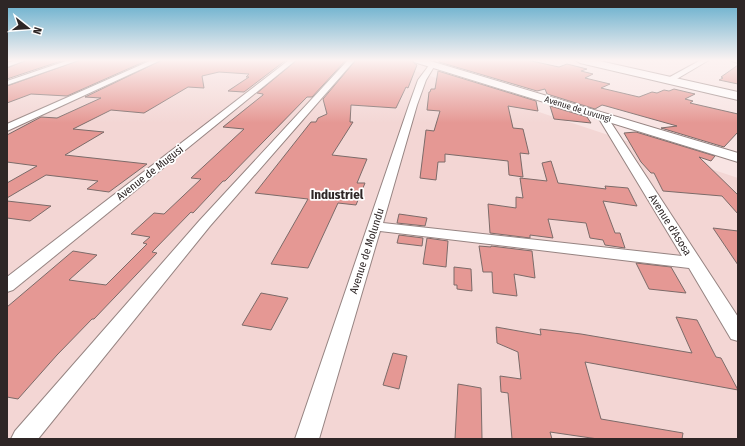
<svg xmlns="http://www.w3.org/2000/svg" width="745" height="446" viewBox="0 0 745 446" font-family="'Fira Sans Condensed',sans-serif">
<rect width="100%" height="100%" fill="#f8e4e3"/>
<polygon fill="#f3d6d4" points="7,60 382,60 738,178 738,439 7,439"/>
<g fill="#e59894" stroke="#7c6b69">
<polygon points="27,60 64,60 7,79 7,68"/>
<polygon points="80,60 148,60 67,96 31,94 7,103 7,86"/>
<polygon points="162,60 286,60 244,92 228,91 249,77 246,77 249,74 219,72 202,76 204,88 188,87 144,113 111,110 73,129 104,132 65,155 147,164 109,192 87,189 98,181 46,175 7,198 7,183 37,166 7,162 7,135 41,117 57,118 101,98 85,97"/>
<polygon points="297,60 346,60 312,97 307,97 225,181 223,181 193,213 191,212 152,252 157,253 94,319 92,319 57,355 18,399 7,397 7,307 73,251 97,255 69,280 106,285 147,244 143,243 150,237 131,234 154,213 164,214 201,179 191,178 244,129 223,127 263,95 263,94 257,93"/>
<polygon points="356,60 412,60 414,63 417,65 408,88 406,87 396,108 351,105 350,122 353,122 332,155 367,159 357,183 365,183 356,205 338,203 308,268 271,264 308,199 255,193 311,122 316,122 318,118 327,114 323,99"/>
<polygon points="440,60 527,60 559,67 567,64 587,69 581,71 593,74 585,78 610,84 601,88 639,97 652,92 657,93 664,90 669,91 674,89 695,94 685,99 693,101 690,103 738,114 738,132 724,147 661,128 677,126 606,106 602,105 595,109 547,94 545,89 537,91 439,62"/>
<polygon points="738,65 738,84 719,80 723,78 721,77"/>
<polygon points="438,71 536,101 538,111 508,106 513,128 523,129 529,154 520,153 523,177 509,175 508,161 445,154 445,162 438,162 436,180 420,178 426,130 434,131 440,111 427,110 429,92 430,92 431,89 435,89"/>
<polygon points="550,106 587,117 591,123 554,119"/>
<polygon points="636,132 715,156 711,161 699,157 738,195 738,214 722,196 663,191 654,173 651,173 641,162 624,133"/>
<polygon points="551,161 558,183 606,189 605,186 628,188 637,206 603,201 615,233 620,233 625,248 605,245 603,240 590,238 586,223 548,219 553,238 530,235 530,238 490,233 488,204 516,208 516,197 523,198 520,178 547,181 542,163"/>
<polygon points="7,201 51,206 30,221 7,218"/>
<polygon points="399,214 427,218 425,226 397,223"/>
<polygon points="713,228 738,231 738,265"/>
<polygon points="399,235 423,238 422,246 397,243"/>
<polygon points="427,238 448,241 446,267 423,264"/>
<polygon points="479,246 491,247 491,246 532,251 535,278 514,274 517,296 493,293 492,272 483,272"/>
<polygon points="636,263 671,267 686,293 649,289"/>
<polygon points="454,267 471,269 472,291 457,289 457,285 454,285"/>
<polygon points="261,293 288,298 271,330 242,325"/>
<polygon points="676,317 697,320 716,357 721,358 738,390 585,362 601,419 683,433 682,439 598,439 550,432 552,439 512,439 508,393 501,392 500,376 521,379 518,352 497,343 496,327 541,335 540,329 581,334 692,353"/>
<polygon points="393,353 407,356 399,389 383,385"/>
<polygon points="458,384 481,388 482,439 455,439"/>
</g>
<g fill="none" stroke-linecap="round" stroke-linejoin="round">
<g stroke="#968482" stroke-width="2">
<g id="street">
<polygon points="16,60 26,60 7,67 7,63"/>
<polygon points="69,60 79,60 7,85 7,81"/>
<polygon points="152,60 161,60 7,131 7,124"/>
<polygon points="289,60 296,60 13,290 7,292 7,277"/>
<polygon points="348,60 355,60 210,226 38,439 11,439 15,431 200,220"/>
<polygon points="701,60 709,60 675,80 672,80 668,78"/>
<polygon points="731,60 738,60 738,63 732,61"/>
<polygon points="430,64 435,65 426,80 417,105 383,223 682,256 598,117 603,114 606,115 738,317 738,341 731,339 689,268 380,231 319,439 295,439 409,105 418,80"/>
</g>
</g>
<g stroke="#968482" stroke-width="2">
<polygon id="secondary" points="413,60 427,60 738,153 738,162 414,62"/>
</g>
<g stroke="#968482" stroke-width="2">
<polygon id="highway" points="575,60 595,60 738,92 738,100 580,63"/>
</g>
<use href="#street" fill="#fff" fill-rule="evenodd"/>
<use href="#secondary" fill="#fff" fill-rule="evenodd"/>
<use href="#highway" fill="#fff" fill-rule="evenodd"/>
</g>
<linearGradient id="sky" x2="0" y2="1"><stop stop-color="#63adcc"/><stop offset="0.49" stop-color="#fcf3f2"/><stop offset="1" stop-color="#fcf3f2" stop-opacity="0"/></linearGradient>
<rect width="745" height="123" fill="url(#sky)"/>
<g text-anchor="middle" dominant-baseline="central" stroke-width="3.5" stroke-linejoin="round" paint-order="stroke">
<g font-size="9" fill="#2e2626" stroke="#fff">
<text transform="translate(578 109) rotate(17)">Avenue de Luvungi</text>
</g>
<g font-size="11" fill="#2e2626" stroke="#fff">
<text transform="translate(150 173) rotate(-38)">Avenue de Mugusi</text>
<text transform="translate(670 225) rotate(58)">Avenue d'Asosa</text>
<text transform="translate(367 251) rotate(-72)">Avenue de Molundu</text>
</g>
<g font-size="13" font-weight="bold" fill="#2e2626" stroke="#fff">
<text x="337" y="194">Industriel</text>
</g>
</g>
<rect width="745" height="446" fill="none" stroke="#2e2626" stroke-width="16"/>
<g transform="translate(28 28) rotate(107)" stroke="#ffffff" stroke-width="3" paint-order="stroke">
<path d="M0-3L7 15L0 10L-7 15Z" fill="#2e2626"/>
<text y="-6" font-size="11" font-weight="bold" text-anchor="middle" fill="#2e2626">N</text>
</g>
</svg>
